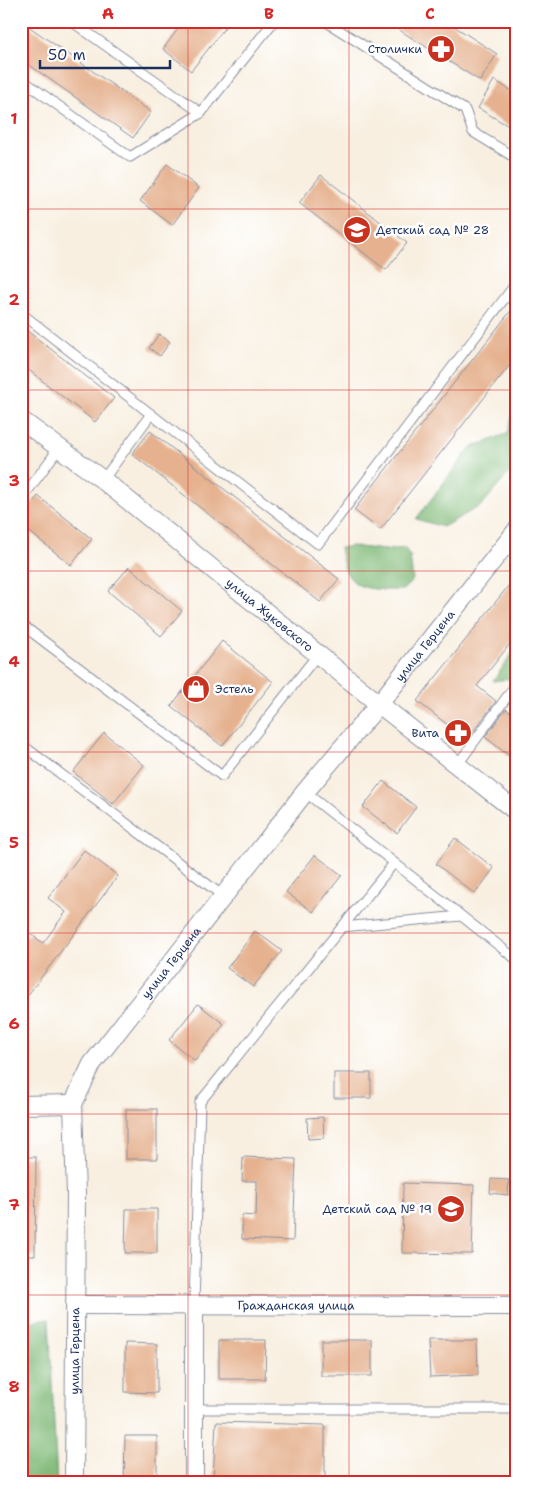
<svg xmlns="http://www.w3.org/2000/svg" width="538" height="1504" viewBox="0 0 538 1504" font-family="'Shantell Sans',sans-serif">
<rect width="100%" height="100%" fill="#fff"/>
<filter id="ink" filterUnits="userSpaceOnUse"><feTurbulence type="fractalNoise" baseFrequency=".02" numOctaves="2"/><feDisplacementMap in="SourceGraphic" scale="10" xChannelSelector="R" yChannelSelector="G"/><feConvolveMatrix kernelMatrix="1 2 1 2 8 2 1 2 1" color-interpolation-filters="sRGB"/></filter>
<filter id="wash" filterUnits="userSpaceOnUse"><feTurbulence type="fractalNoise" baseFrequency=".0096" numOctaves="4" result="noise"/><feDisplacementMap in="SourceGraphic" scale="20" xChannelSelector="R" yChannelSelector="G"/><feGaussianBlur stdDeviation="1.12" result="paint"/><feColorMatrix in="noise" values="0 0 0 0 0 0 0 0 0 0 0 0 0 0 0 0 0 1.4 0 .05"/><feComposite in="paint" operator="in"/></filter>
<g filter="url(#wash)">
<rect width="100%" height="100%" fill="#f8efe0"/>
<g fill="#80b977" stroke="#4e746a">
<polygon points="517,397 517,464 482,505 443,527 416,519 470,448 508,433"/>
<path d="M352,546L385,550L405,548L410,556L413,580L403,590C390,590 362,591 353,581C344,573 342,559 340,548Z"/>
<polygon points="517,647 517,673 508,679 493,681"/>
<polygon points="49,1319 57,1483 21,1483 21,1323"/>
</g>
<g id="blocks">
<g fill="#e5b18e">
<polygon points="21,21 151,112 133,138 21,59"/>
<polygon points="184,21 230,21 191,71 163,49"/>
<polygon points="385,21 446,21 497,54 480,81"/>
<polygon points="494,80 517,94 517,131 478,108"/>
<polygon points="167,164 199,188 172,225 140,201"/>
<polygon points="321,175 407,243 386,270 299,203"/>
<polygon points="517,303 517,356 380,530 354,510"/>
<polygon points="21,326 114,398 95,422 21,364"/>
<polygon points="159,334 170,342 160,356 149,348"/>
<polygon points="150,431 339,579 320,602 132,454"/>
<polygon points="38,496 92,539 71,565 21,525 21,516"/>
<polygon points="129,567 182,611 161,636 108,591"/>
<polygon points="517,575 517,635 477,686 496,701 467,740 417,701"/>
<polygon points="222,641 273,682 222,746 171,706"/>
<polygon points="506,709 517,717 517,762 485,737"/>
<polygon points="104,733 144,765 113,804 73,772"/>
<polygon points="383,781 416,807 397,833 363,807"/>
<polygon points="455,838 494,868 475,894 436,864"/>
<polygon points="84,850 118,876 21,1004 21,944 29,933 43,943 66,912 48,898"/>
<polygon points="315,855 342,875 313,912 286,892"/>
<polygon points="255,931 282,951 253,987 227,968"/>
<polygon points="198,1004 224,1024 195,1061 169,1040"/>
<rect x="334" y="1073" width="37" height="25"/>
<rect x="126" y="1109" width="31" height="50"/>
<polygon points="323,1117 324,1138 308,1139 307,1118"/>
<polygon points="21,1157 36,1157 35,1256 21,1256"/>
<polygon points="243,1157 296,1159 293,1241 242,1239 242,1215 256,1216 257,1181 242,1181"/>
<polygon points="491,1179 509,1180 508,1195 490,1193"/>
<polygon points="403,1183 474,1185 472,1254 402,1253"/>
<polygon points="126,1209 157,1209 157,1253 125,1253"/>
<polygon points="219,1340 266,1340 265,1379 219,1379"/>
<rect x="321" y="1340" width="51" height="36"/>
<polygon points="428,1340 477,1340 478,1375 430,1377"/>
<polygon points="125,1343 157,1344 157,1393 125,1392"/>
<polygon points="216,1422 325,1425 325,1481 213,1479"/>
<polygon points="125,1436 157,1436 157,1483 124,1483"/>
</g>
</g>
</g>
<g filter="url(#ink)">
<use href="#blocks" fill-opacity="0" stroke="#8a8f9f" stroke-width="1"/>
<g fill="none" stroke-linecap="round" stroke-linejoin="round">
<g stroke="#8a8f9f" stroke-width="11">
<g id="service">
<polyline points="71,21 201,113 274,21"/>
<polyline points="325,21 465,110 473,132 517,159"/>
<polyline points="21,79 130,157 201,113"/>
<polyline points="21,313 318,544 517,282"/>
<polyline points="103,480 151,414"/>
<polyline points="21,500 59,448"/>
<polyline points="21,624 222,776 318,654"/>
<polyline points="21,744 223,896"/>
<polyline points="458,764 517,683"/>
<polyline points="305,792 517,960"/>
<polyline points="342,927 461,916"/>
<polyline points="194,1305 200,1102 394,863"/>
<polyline points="194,1409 517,1409"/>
</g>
</g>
<g stroke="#8a8f9f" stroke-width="20">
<g id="minor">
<path id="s1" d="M21,420L103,480L379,704L517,812"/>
<polyline points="21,1105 73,1104"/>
<path id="s2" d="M75,1305L517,1306"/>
<path id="s3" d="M74,1483L76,1194L73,1104L92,1064L305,792L379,704L517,530"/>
<polyline points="194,1483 194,1305"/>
</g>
</g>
<use href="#service" stroke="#fff" stroke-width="9"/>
<use href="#minor" stroke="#fff" stroke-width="18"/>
</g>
</g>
<path fill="none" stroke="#d62828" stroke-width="1" stroke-opacity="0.55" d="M188,21V1483M349,21V1483M21,209H517M21,390H517M21,571H517M21,752H517M21,933H517M21,1114H517M21,1295H517"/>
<defs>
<g id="pharmacy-disc" transform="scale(1.4375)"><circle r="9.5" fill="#c8321e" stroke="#fff"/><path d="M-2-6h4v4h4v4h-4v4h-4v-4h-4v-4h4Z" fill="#fff"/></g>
<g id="school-disc" transform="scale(1.4375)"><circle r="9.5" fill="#c8321e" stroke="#fff"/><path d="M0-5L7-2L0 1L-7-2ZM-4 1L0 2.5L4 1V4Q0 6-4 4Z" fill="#fff"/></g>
<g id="shop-disc" transform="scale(1.4375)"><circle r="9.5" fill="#c8321e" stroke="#fff"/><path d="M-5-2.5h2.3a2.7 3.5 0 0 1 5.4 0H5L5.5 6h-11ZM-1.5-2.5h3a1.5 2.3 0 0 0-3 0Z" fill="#fff"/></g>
</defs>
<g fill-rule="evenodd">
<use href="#pharmacy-disc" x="441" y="49"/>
<use href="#school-disc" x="357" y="230"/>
<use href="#shop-disc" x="196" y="689"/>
<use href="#pharmacy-disc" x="458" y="733"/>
<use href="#school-disc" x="451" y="1209"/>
</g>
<g text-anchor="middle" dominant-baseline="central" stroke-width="5" stroke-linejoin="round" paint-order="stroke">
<g font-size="12" fill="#1b2f5e" stroke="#fff" text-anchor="end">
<text x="422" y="49">Столички</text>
<text x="376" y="230" text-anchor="start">Детский сад № 28</text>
<text x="215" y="689" text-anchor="start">Эстель</text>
<text x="439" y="733">Вита</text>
<text x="432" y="1209">Детский сад № 19</text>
</g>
<g font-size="12" fill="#1b2f5e" stroke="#fff">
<text stroke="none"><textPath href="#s1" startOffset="316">улица Жуковского</textPath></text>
<text stroke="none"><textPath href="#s3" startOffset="958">улица Герцена</textPath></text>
<text stroke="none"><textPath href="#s3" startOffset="552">улица Герцена</textPath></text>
<text stroke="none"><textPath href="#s2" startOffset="221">Гражданская улица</textPath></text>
<text stroke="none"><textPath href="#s3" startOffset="132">улица Герцена</textPath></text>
</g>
</g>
<rect width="538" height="1504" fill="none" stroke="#fff" stroke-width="55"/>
<path d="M40 60v8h130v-8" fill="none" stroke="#1b2f5e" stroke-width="2.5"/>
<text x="48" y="60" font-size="15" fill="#1b2f5e" stroke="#ffffff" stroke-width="4" paint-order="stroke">50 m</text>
<rect x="28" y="28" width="482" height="1448" fill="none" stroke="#d62828" stroke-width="2"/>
<g font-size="16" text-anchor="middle" font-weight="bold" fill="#d62828">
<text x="108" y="19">A</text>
<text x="269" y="19">B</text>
<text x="430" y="19">C</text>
<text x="14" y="124">1</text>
<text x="14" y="305">2</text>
<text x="14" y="486">3</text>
<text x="14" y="667">4</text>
<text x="14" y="848">5</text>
<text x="14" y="1029">6</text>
<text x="14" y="1210">7</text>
<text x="14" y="1392">8</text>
</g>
</svg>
